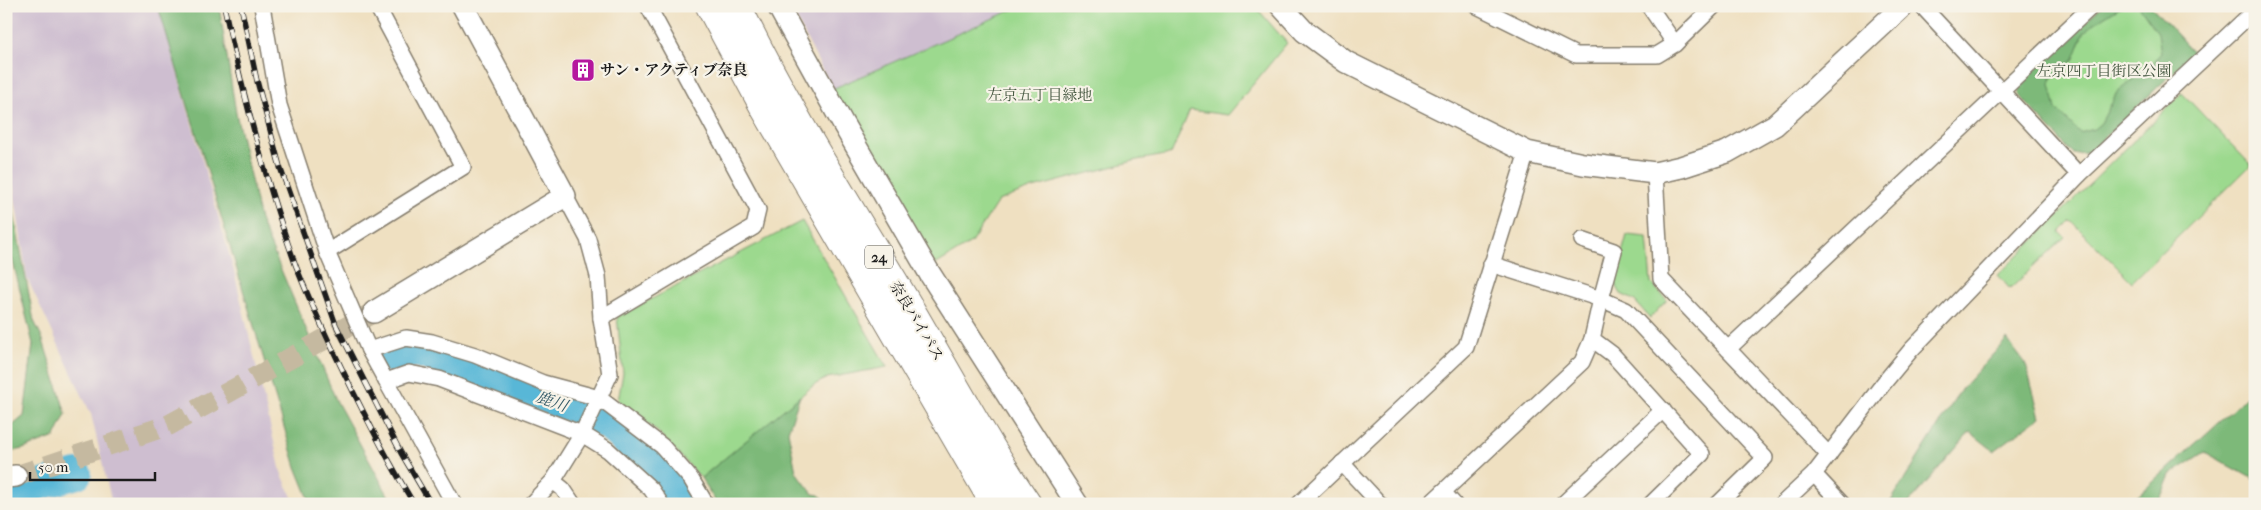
<svg xmlns="http://www.w3.org/2000/svg" width="2261" height="510" viewBox="0 0 2261 510" font-family="'IM FELL French Canon','Noto Serif JP',serif">
<rect width="100%" height="100%" fill="#f7f3e8"/>
<filter id="ink" filterUnits="userSpaceOnUse"><feTurbulence type="fractalNoise" baseFrequency=".02" numOctaves="2"/><feDisplacementMap in="SourceGraphic" scale="10" xChannelSelector="R" yChannelSelector="G"/><feConvolveMatrix kernelMatrix="1 2 1 2 8 2 1 2 1" color-interpolation-filters="sRGB"/></filter>
<filter id="wash" filterUnits="userSpaceOnUse"><feTurbulence type="fractalNoise" baseFrequency=".0096" numOctaves="4" result="noise"/><feDisplacementMap in="SourceGraphic" scale="20" xChannelSelector="R" yChannelSelector="G"/><feGaussianBlur stdDeviation="1.12" result="paint"/><feColorMatrix in="noise" values="0 0 0 0 0 0 0 0 0 0 0 0 0 0 0 0 0 1.4 0 .05"/><feComposite in="paint" operator="in"/></filter>
<g filter="url(#wash)">
<rect width="100%" height="100%" fill="#efe0c1"/>
<g fill="#cebed0">
<polygon points="6,6 158,6 234,271 281,472 295,504 112,504 91,414 27,278 6,137"/>
<polygon points="790,6 1021,6 832,89"/>
</g>
<g fill="#9cd98e" stroke="#5c7a55">
<polygon points="1021,6 1255,6 1287,43 1228,115 1190,110 1171,154 1137,160 1033,188 998,201 971,243 935,265 832,89"/>
<polygon points="2102,6 2151,6 2194,53 2088,153 2073,154 2019,95"/>
<polygon points="2182,93 2250,164 2249,167 2132,282 2071,221 2060,232 2065,237 2010,289 1998,275"/>
<polygon points="802,221 887,367 827,378 814,385 701,478 658,432 618,401 623,373 617,317"/>
<polygon points="1627,235 1647,237 1651,283 1667,300 1650,318 1634,300 1621,294 1614,282"/>
</g>
<g fill="#7db979" stroke="#4c6a4a">
<polygon points="158,6 219,6 236,113 260,220 337,402 393,504 311,504 296,467"/>
<polygon points="2102,6 2121,6 2091,25 2084,33 2073,61 2057,71 2051,79 2050,84 2056,109 2080,133 2094,129 2101,123 2117,92 2152,65 2161,54 2158,33 2139,6 2151,6 2194,53 2088,153 2073,154 2019,95 2019,84"/>
<polygon points="6,164 9,188 34,321 42,337 66,414 55,437 23,449 6,453 6,431 24,416 33,344 6,233"/>
<polygon points="2007,339 2026,365 2040,417 1994,451 1970,432 1908,504 1889,504 1962,388"/>
<polygon points="2255,389 2255,480 2205,452 2170,475 2158,504 2129,504"/>
<polygon points="800,396 788,431 796,472 813,494 819,495 830,504 717,504 701,478"/>
</g>
<g fill="none" stroke-linecap="round" stroke-linejoin="round">
<g stroke="#59b7d7" stroke-width="30">
<polyline points="391,358 417,352 579,411 608,426 663,474 684,504"/>
<polyline points="6,495 77,474"/>
</g>
</g>
</g>
<g filter="url(#ink)">
<g fill="none" stroke-linecap="round" stroke-linejoin="round">
<polyline stroke="#c5b9a0" stroke-width="21" stroke-dasharray="21 11" stroke-linecap="butt" points="16,476 169,425 374,312"/>
<g stroke="#867e6e" stroke-width="18">
<g id="street">
<polyline points="262,6 279,105 327,252 369,350 386,381"/>
<polyline points="1477,6 1576,55 1657,55 1675,44 1714,6"/>
<polyline points="1649,6 1675,44"/>
<polyline points="1922,6 2079,175"/>
<polyline points="1655,173 1661,279 1829,455"/>
<polyline points="1582,240 1614,251 1601,299 1626,310 1765,458 1718,504"/>
<polyline points="327,252 463,167 377,6"/>
<polyline points="1491,264 1601,299 1592,339 1612,354 1702,454 1651,504"/>
<polyline points="601,318 754,227 758,210 648,6"/>
<polyline points="1728,349 2092,6"/>
<polyline points="369,350 406,338 432,342 475,355 543,383 599,398 662,446 691,479 706,504"/>
<polyline points="1342,463 1380,504"/>
<polyline points="1814,474 1842,504"/>
<polyline points="553,481 563,489 573,504"/>
<polyline points="1443,492 1454,504"/>
<polyline points="454,504 386,381 409,373 439,379 582,434 608,450 651,489 661,504"/>
<polyline points="531,504 553,481 582,434 610,374 601,318 598,276 588,239 565,196"/>
<polyline points="1299,504 1466,347 1527,152"/>
<polyline points="1430,504 1582,362 1592,339"/>
<polyline points="1563,504 1663,410"/>
<polyline points="1782,504 1814,474 1883,384 1911,350 2079,175 2255,10"/>
</g>
</g>
<g stroke="#867e6e" stroke-width="24">
<g id="secondary">
<polyline points="778,6 842,122 930,274 1077,504"/>
<polyline points="1281,6 1304,31 1346,62 1527,152 1583,164 1655,173 1681,167 1727,152 1775,125 1903,6"/>
<polyline points="374,312 565,196 463,6"/>
<polyline points="6,477 16,476"/>
</g>
</g>
<g stroke="#867e6e" stroke-width="30">
<g id="highway">
<polyline points="710,6 764,107 995,504"/>
<path d="M737,6C786,108 848,205 906,302C946,370 983,439 1027,504"/>
</g>
</g>
<use href="#street" stroke="#fff" stroke-width="15"/>
<use href="#secondary" stroke="#fff" stroke-width="21"/>
<use href="#highway" stroke="#fff" stroke-width="28"/>
<g stroke="#1c1c1c" stroke-width="5.5">
<g id="rail">
<path d="M224,6C243,94 265,181 296,266C310,302 327,338 344,373C366,418 388,461 414,504"/>
<polyline points="241,6 257,81 280,167 336,325 401,453 431,504"/>
</g>
</g>
<use href="#rail" stroke="#f7f3e8" stroke-width="4" stroke-dasharray="11" stroke-linecap="butt"/>
</g>
</g>
<defs>
<g id="building-square" transform="scale(1.25)"><rect x="-9" y="-9" width="18" height="18" rx="4" fill="#b5179e" stroke="#f7f3e8"/><path d="M-4-6H4V6H1V3H-1V6H-4ZM-2.5-4.3h1.7v1.8h-1.7ZM.8-4.3h1.7v1.8H.8ZM-2.5-1h1.7V.8h-1.7ZM.8-1h1.7V.8H.8Z" fill="#fff"/></g>
</defs>
<g fill-rule="evenodd">
<use href="#building-square" x="583" y="70"/>
</g>
<g text-anchor="middle" dominant-baseline="central" stroke-width="4.5" stroke-linejoin="round" paint-order="stroke">
<rect fill="#f7f3e8" stroke="#5e5c59" stroke-width="1" x="865" y="245.5" width="28" height="23" rx="4"/>
<g font-size="14" font-weight="bold" fill="#1c1c1c">
<text x="879" y="257">24</text>
</g>
<g font-size="15" font-weight="bold" fill="#1c1c1c" stroke="#f7f3e8" text-anchor="start">
<text x="600" y="70">サン・アクティブ奈良</text>
</g>
<g font-size="15" fill="#42553e" stroke="#f7f3e8">
<text x="2104" y="71">左京四丁目街区公園</text>
<text x="1040" y="95">左京五丁目緑地</text>
</g>
<g font-size="15" fill="#1c1c1c" stroke="#f7f3e8">
<text transform="translate(917 321) rotate(59)">奈良バイパス</text>
</g>
<g font-size="16" font-style="italic" fill="#345a67" stroke="#f7f3e8">
<text transform="translate(552 401) rotate(20)">鹿川</text>
</g>
</g>
<rect width="2261" height="510" fill="none" stroke="#f7f3e8" stroke-width="25"/>
<path d="M30 472v8h125v-8" fill="none" stroke="#1c1c1c" stroke-width="2.5"/>
<text x="38" y="472" font-size="15" fill="#1c1c1c" stroke="#f7f3e8" stroke-width="4" paint-order="stroke">50 m</text>
</svg>
